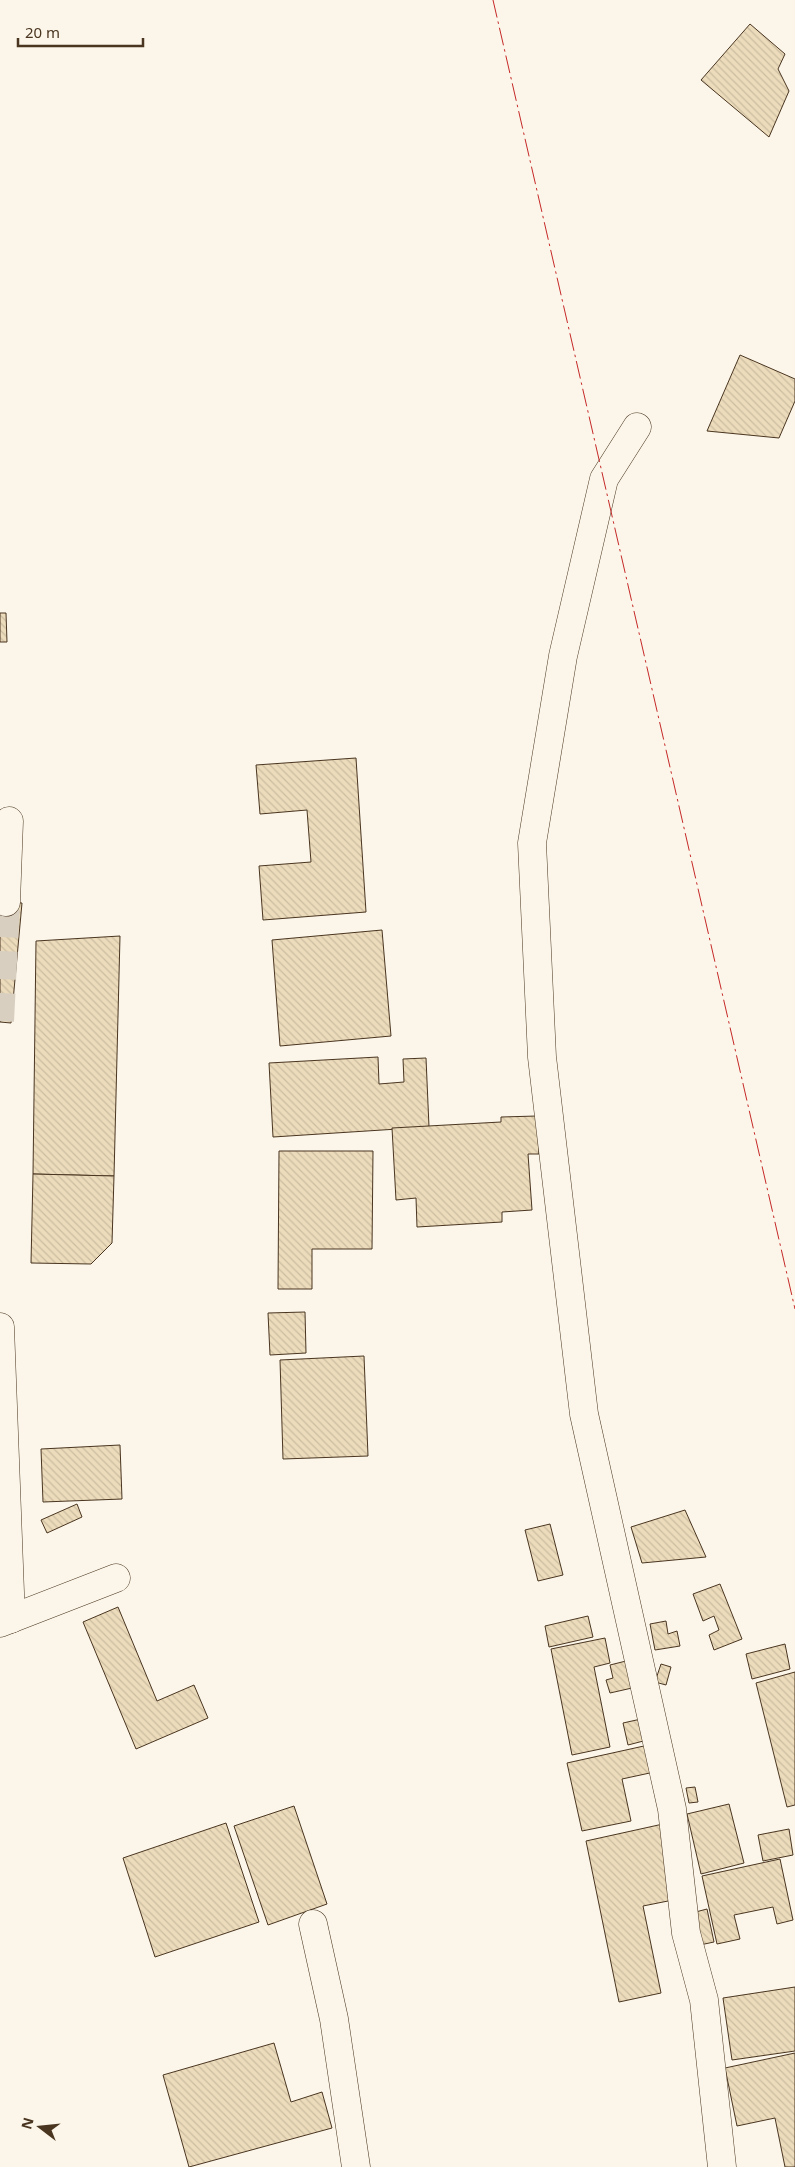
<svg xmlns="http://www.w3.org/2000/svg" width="795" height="2167" viewBox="0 0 795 2167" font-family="'Noto Sans',sans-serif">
<defs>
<pattern id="building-back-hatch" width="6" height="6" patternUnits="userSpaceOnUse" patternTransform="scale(1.25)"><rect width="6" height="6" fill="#ecdcbc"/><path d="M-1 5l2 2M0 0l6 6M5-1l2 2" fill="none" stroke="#ccbda1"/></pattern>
</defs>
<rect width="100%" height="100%" fill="#fbf6e9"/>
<g fill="url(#building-back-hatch)" stroke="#4a3520">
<polygon points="750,24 785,54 778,69 789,91 769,137 701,80"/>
<polygon points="740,355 795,379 795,401 779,438 707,431"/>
<polygon points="0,613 6,613 7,642 0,642"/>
<polygon points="356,758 366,912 263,920 259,866 311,862 307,810 260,814 256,765"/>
<polygon points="0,902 22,903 11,1023 0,1022"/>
<polygon points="382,930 391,1036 280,1046 272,940"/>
<polygon points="120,936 114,1176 33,1174 36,941"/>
<polygon points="378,1057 379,1084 404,1082 403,1059 426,1058 429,1127 273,1137 269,1063"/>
<polygon points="537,1116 539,1154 528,1154 532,1210 502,1212 502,1222 417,1227 416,1198 396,1200 392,1128 501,1122 501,1117"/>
<polygon points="279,1151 373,1151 372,1249 312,1249 312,1289 278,1289"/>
<polygon points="33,1174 114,1176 112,1243 91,1264 31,1263"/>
<polygon points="305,1312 306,1353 270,1355 268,1313"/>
<polygon points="364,1356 368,1456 283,1459 280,1360"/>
<polygon points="120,1445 122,1499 43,1502 41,1449"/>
<polygon points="77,1504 82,1517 47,1533 41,1520"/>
<polygon points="685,1510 706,1557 642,1563 631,1527"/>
<polygon points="550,1524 563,1575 538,1581 525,1530"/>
<polygon points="720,1584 742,1639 714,1650 709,1635 719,1630 714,1616 703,1621 693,1594"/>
<polygon points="118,1607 157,1701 194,1685 208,1718 136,1749 83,1622"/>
<polygon points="588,1616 593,1637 549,1647 545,1626"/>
<polygon points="666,1621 668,1634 677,1631 680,1646 655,1650 650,1624"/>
<polygon points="605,1638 610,1663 594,1667 610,1747 572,1755 551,1649"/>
<polygon points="785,1644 790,1669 752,1679 746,1654"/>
<polygon points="634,1659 655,1738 628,1745 623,1723 641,1719 632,1688 610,1693 606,1680 613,1678 610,1665"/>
<polygon points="661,1664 671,1667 666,1685 655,1682"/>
<polygon points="795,1672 795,1805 787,1807 756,1683"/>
<polygon points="653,1744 659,1771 622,1779 631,1821 582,1831 567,1763"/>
<polygon points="695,1787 698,1802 689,1803 686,1788"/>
<polygon points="729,1804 744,1863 701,1874 687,1814"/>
<polygon points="294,1806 327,1904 268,1925 234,1826"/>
<polygon points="226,1823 259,1922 155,1957 123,1858"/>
<polygon points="663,1824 678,1899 643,1906 661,1993 619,2002 586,1841"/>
<polygon points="789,1829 793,1855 763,1861 758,1835"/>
<polygon points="780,1859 793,1920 777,1924 773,1907 734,1915 740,1939 717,1944 702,1876"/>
<polygon points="707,1909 714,1942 695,1946 688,1914"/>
<polygon points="795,1987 795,2051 732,2060 723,1998"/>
<polygon points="274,2043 291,2102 322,2092 332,2128 189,2167 163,2075"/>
<polygon points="795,2053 795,2167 785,2167 775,2118 737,2126 725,2068"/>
</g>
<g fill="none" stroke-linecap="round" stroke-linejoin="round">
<polyline stroke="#d8cfc1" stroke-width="28" stroke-dasharray="28 14" stroke-linecap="butt" points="0,1021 6,902"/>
<g stroke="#4a3520" stroke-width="29">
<g id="minor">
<polyline points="637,427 604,479 563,656 532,843 542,1057 584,1414 672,1809 686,1933 704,2000 722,2167"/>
<polyline points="6,902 9,821"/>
<polyline points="0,1327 11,1619"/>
<polyline points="0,1623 116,1578"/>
<polyline points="313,1924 334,2019 356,2167"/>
</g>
</g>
<use href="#minor" stroke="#fbf6e9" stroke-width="28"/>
<polyline stroke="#c62828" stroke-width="1" stroke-dasharray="18 4 2.5 4" stroke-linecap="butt" points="493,0 795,1309"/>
</g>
<g transform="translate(40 2127) rotate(286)" stroke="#fbf6e9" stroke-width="4" paint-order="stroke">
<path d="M0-4L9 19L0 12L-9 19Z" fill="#4a3520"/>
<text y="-8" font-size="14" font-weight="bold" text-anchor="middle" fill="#4a3520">N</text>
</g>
<path d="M18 38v8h125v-8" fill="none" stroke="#4a3520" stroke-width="2.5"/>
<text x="25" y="38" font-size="15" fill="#4a3520" stroke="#fbf6e9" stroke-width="4" paint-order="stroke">20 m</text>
</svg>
